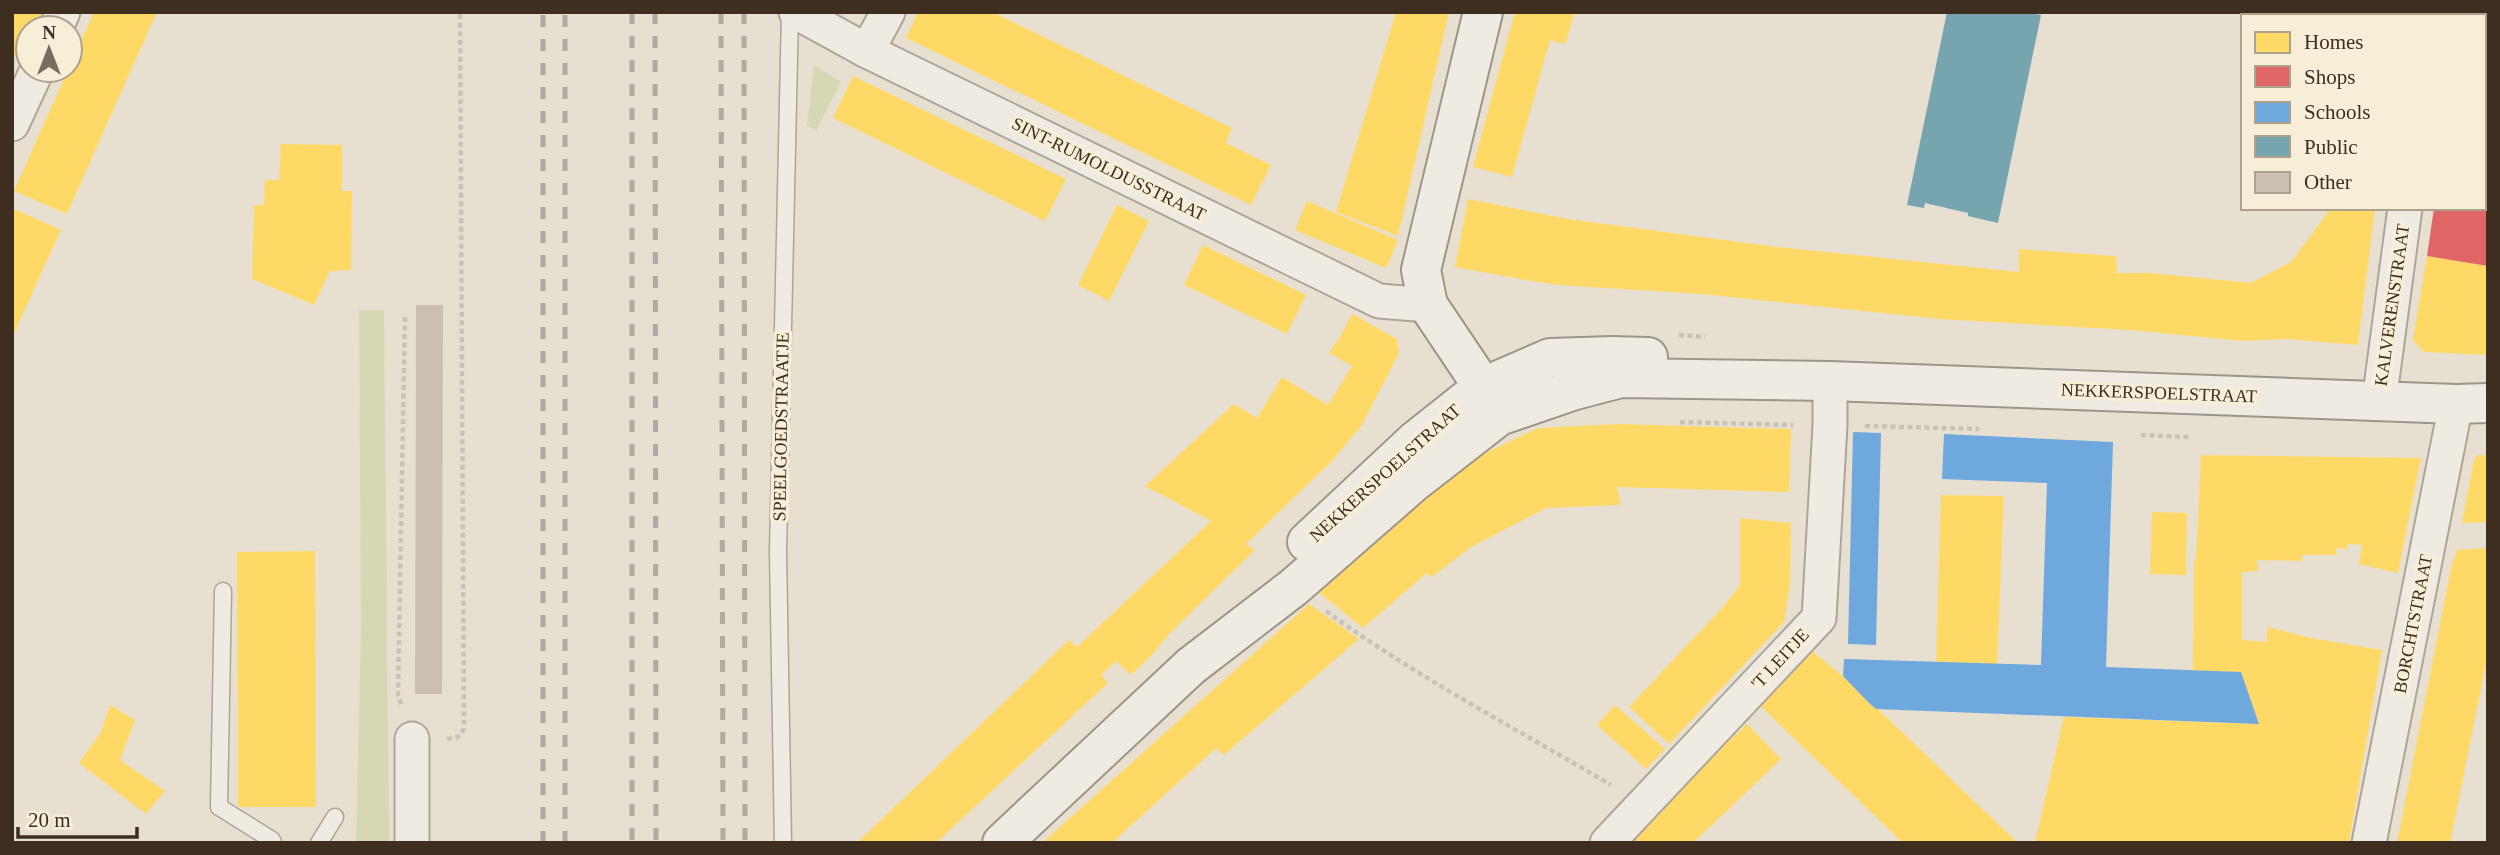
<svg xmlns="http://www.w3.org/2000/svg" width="2500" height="855" viewBox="0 0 2500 855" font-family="'Times New Roman',serif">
<rect width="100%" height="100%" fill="#e7e0d1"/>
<g fill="#d6d7b3">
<polygon points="814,65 841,82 816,131 807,125"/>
<polygon points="359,310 384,310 389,843 356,843 361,631"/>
</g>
<g fill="#ffd966">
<polygon points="12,12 42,12 35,28 28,28 28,45 22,59 12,54"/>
<polygon points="94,12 157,12 67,214 14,191"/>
<polygon points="918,12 992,12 1232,128 1226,143 1271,165 1251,205 906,38"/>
<polygon points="1396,12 1449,12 1398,236 1336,212"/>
<polygon points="1515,12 1575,12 1565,44 1550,40 1512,177 1473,167"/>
<polygon points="2317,12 2401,12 2400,16 2306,16"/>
<polygon points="2460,12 2488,12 2488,42 2484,42 2484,16 2459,16"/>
<polygon points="853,76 1066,179 1045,221 833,118"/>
<polygon points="281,144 342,145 342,191 352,191 351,270 330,271 314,305 252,279 254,205 264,205 265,180 279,180"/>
<polygon points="1468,199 1568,219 1769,246 2019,272 2019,249 2116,256 2117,273 2152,273 2251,283 2291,262 2327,214 2327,208 2375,208 2358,345 2285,339 2244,341 2129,330 1939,319 1701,294 1558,285 1525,280 1455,267"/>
<polygon points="1307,201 1398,240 1386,268 1295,230"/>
<polygon points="1117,205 1149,221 1109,301 1078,285"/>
<polygon points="12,208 61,230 12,338"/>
<polygon points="1203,245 1306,295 1287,334 1184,285"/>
<polygon points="2427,256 2488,266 2488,355 2424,352 2413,340"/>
<polygon points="1352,314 1397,339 1399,353 1362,425 1331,462 1246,544 1255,550 1169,634 1151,656 1131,675 1116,661 1101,675 1108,683 936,843 857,843 1069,640 1077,647 1211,521 1145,486 1234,404 1257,418 1282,377 1328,405 1352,366 1329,353 1340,337"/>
<polygon points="1619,424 1791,429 1789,492 1617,487 1621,505 1546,508 1471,547 1432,577 1427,573 1363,628 1317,591 1466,462 1538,428"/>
<polygon points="2201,455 2421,458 2398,573 2359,564 2362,545 2347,544 2347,549 2336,548 2336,555 2302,555 2302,561 2257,560 2258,571 2242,572 2242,640 2266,642 2268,627 2311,638 2382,650 2349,843 2035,842 2064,717 2259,724 2241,672 2193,671 2194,560 2196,560"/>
<polygon points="2479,455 2488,455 2488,522 2462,523 2474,459"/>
<polygon points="1941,495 2004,496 1997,664 1936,662"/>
<polygon points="2152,512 2187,513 2186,575 2150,574"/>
<polygon points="1740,518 1791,523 1790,583 1784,622 1669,744 1629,707 1722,608 1740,585"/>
<polygon points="2488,548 2488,653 2450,843 2397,843 2451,568 2457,550"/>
<polygon points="315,551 316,807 238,807 237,552"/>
<polygon points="1309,604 1359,639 1224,755 1216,748 1112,843 1042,843"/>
<polygon points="1803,644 1843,676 2018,843 1903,843 1752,698"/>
<polygon points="110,705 135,720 120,760 165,791 146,814 79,763 101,732"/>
<polygon points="1615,705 1665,749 1646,769 1597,725"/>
<polygon points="1747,724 1781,759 1714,823 1692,843 1621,843"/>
</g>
<polygon fill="#e06666" points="2484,89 2488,90 2488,266 2427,256 2434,208 2484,208"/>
<g fill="#6fa8dc">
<polygon points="1853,432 1881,433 1876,645 1848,644"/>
<polygon points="1944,434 2113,442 2106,667 2241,672 2259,724 1876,709 1868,702 1843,676 1844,659 2041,665 2047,483 1942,479"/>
</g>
<polygon fill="#76a5af" points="1947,12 2025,12 2041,15 1998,223 1968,216 1968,213 1925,203 1924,208 1907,205"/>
<polygon fill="#cbbfb2" points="416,305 443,305 442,694 415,694"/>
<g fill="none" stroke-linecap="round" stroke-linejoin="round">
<g stroke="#ada599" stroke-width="19">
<g id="service">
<polyline points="223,591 219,807 272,840 273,843"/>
<polyline points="319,843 335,817"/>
<polyline points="783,843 778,552 790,12"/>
</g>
</g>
<g stroke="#ada599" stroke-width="37">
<g id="minor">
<polyline points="796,12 867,51 1379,301 1428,305"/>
<polyline points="2431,16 2432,12"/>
<polyline points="56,28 63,12"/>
<polyline points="867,51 888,12"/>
<polyline points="12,124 37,70"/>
<polyline points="2379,402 2405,208"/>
<polyline points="412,739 412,843"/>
<polyline points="1607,843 1819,618 1830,425 1830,381"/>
<polyline points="2369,843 2456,404"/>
</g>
</g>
<g stroke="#9c958a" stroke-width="42">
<g id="secondary">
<polyline points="1483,12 1421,270 1428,305 1483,387 1495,408"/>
<polyline points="1307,542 1415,441 1483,387 1550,358 1612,356 1648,357"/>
<polyline points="1002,843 1191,666 1294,587 1413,483 1499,416 1575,390 1621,378 1830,381 2456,404 2488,403"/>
</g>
</g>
<g stroke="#c8c2b9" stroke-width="4.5" stroke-dasharray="5 3.5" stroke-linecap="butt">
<polyline points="1679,335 1705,337"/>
<polyline points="1680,422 1793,425"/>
<polyline points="1865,426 1979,429"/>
<polyline points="2141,435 2189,437"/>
<path d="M1326,611C1415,676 1515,728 1611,785"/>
<polyline points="401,704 398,695 405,314"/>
<polyline points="447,739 458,737 464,729 460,12"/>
</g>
<use href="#service" stroke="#efebe3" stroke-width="16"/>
<use href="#minor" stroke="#efebe3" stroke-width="33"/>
<use href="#secondary" stroke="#efebe3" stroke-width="38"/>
<g stroke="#afaaa2" stroke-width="5" stroke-dasharray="12 12" stroke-linecap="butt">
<polyline points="632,12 632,843"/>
<polyline points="655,12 656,843"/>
<polyline points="721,12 723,843"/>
<polyline points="744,12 745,843"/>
<polyline points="543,843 543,12"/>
<polyline points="565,843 565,12"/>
</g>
</g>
<g text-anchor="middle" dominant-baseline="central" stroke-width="7" stroke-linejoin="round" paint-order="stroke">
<g font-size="18" fill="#3d2e20" stroke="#f7eed8">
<text transform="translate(1109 169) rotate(26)">SINT-RUMOLDUSSTRAAT</text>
<text transform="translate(2392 305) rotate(-82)">KALVERENSTRAAT</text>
<text transform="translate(2159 393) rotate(2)">NEKKERSPOELSTRAAT</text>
<text transform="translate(781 427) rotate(-89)">SPEELGOEDSTRAATJE</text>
<text transform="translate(1385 473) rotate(-42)">NEKKERSPOELSTRAAT</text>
<text transform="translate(2413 624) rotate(-79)">BORCHTSTRAAT</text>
<text transform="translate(1780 659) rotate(-47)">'T LEITJE</text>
</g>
</g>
<rect width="2500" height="855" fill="none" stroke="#3d2e20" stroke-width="28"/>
<rect x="2241" y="14" width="245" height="196" fill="#f7eed8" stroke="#ada18e" stroke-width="2"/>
<rect x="2255" y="32" width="35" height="21" fill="#ffd966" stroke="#ada18e" stroke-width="2"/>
<text x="2304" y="49" font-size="21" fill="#3d2e20">Homes</text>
<rect x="2255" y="66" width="35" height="21" fill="#e06666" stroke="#ada18e" stroke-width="2"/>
<text x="2304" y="84" font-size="21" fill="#3d2e20">Shops</text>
<rect x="2255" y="102" width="35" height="21" fill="#6fa8dc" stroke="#ada18e" stroke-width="2"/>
<text x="2304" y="119" font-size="21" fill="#3d2e20">Schools</text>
<rect x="2255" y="136" width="35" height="21" fill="#76a5af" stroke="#ada18e" stroke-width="2"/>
<text x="2304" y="154" font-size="21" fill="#3d2e20">Public</text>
<rect x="2255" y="172" width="35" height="21" fill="#cbbfb2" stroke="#ada18e" stroke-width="2"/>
<text x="2304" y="189" font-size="21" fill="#3d2e20">Other</text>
<g transform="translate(49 49)"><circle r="33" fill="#f7eed8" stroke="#ada18e" stroke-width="2"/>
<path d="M0-5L12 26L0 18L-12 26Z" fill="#786c5e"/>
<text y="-10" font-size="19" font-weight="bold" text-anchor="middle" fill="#3d2e20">N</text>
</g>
<path d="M18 827v10h119v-10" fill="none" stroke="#3d2e20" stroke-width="3.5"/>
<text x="28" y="827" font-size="21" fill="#3d2e20" stroke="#f7eed8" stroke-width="5" paint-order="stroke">20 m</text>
</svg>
